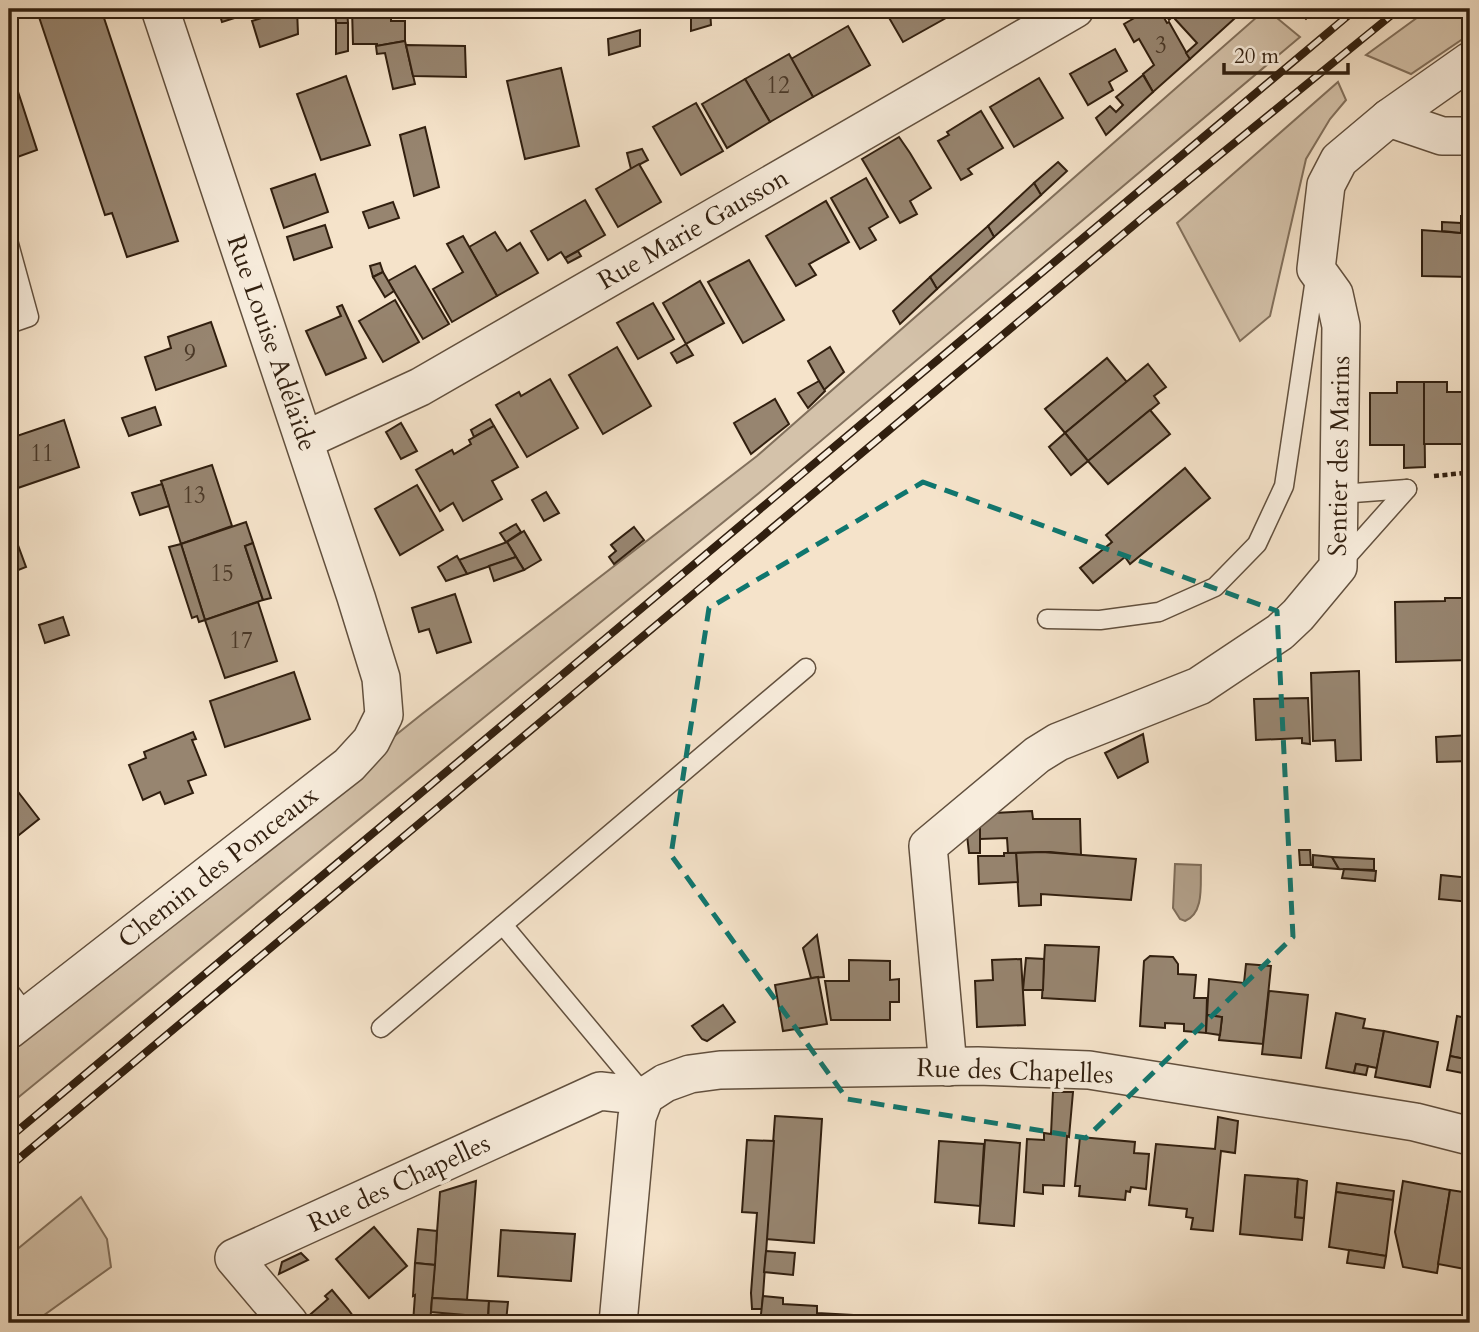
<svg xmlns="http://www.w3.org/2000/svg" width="1479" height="1332" viewBox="0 0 1479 1332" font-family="Cardo,serif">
<rect width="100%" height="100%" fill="#f5e3ca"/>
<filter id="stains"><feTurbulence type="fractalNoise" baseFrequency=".00286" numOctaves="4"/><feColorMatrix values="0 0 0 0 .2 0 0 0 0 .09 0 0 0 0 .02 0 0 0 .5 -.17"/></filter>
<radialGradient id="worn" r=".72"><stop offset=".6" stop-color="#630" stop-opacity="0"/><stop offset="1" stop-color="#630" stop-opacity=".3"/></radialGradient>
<g fill="#d4c2aa" stroke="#82705c" stroke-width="2">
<polygon points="1266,9 1300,37 759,493 9,1105 9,1045 422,714 757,456"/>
<polygon points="1429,9 1470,9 1470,34 1411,74 1366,55"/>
<polygon points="1338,82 1346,100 1330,119 1306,159 1270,316 1240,341 1177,223"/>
<polygon points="1465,466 1470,466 1470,590"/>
<polygon points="81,1197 107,1239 111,1267 33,1323 9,1323 9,1256"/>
</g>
<path fill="#b2a08a" stroke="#7e6c59" stroke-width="2" d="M1175,864L1201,865C1200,883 1205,913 1185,921L1180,919L1173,908Z"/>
<g fill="#978570" stroke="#311f0f" stroke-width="2">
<polygon points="44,9 101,9 178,241 127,257 112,213 105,215 37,11"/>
<polygon points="218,9 263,9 222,22"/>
<polygon points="289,9 297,9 298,34 260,47 252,21"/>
<polygon points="335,9 347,9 348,23 336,23"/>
<polygon points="352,9 391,9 391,21 405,21 405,41 377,46 377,44 353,44"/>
<polygon points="691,9 710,9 711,25 691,31"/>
<polygon points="884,9 962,9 903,42"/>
<polygon points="1150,9 1159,9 1167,23 1169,22 1190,59 1153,92 1143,74 1154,65 1139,39 1134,42 1124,24"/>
<polygon points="1163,9 1181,9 1169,20"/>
<polygon points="1181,9 1245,9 1190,59 1186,53 1197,43 1175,19 1175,15"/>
<polygon points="336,23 348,23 348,51 336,54"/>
<polygon points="848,26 870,65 813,97 791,59"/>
<polygon points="640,30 640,46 609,55 608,39"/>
<polygon points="405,41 415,84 393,89 385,53 377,54 376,46"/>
<polygon points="406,45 465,46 466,77 413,76"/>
<polygon points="1115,49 1127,71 1109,82 1113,90 1088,105 1070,74"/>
<polygon points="789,54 813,97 770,122 745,79"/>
<polygon points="9,64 37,150 9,160"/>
<polygon points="561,68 579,146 525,159 507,81"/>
<polygon points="1143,75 1153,92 1106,135 1096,118 1110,106 1116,112 1123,105 1116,97"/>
<polygon points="346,76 370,145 321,160 297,94"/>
<polygon points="1039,78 1063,118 1014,147 990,107"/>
<polygon points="745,79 770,122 727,148 702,104"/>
<polygon points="696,103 723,151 681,175 653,127"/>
<polygon points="981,111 1003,148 968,169 972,174 961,180 938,141 949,135 947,132"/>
<polygon points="425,127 439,187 414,196 400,135"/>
<polygon points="899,137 910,153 931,188 910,201 917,214 900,223 862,159"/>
<polygon points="642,149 648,160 631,169 627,153"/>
<polygon points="1058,162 1067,171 1041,195 1034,183"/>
<polygon points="639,164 661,202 618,227 596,189"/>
<polygon points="315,174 328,212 284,228 271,189"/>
<polygon points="866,178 888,217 869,228 876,240 860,249 831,198"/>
<polygon points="1034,183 1041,195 994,237 988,226"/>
<polygon points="585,200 605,235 565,258 561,252 548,260 531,231"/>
<polygon points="826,201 849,242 809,264 816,275 796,286 766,236"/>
<polygon points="393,202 399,218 369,228 363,212"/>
<polygon points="1461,216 1470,216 1470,277 1422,276 1422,230 1461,233"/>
<polygon points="1442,222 1461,223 1461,233 1442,231"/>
<polygon points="325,225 332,247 294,260 287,237"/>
<polygon points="988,226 994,237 937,289 930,277"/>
<polygon points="495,232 507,251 520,243 538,273 497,296 469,247"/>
<polygon points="463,236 497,296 452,322 433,289 463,272 447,244"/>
<polygon points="578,251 581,256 568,263 565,258"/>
<polygon points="749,260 784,320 743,343 708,282"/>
<polygon points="380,263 383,272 373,277 370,266"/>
<polygon points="415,266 449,324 423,339 388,281"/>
<polygon points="383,272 394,291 385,297 373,277"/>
<polygon points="930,277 937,289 900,324 893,311"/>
<polygon points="700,281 724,323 686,344 663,303"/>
<polygon points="395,300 419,342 383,362 359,321"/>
<polygon points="653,303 674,339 638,359 617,323"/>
<polygon points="342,305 366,358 326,375 306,331 341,316 337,307"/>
<polygon points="211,322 226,366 156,390 145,357 171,348 168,337"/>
<polygon points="686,344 693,355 677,363 671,353"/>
<polygon points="617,347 651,406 603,434 569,375"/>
<polygon points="830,347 844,372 824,390 808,361"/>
<polygon points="1107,358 1127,382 1065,433 1045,409"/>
<polygon points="1148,364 1166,387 1154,396 1159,403 1088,461 1065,433"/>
<polygon points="550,379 578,428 527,457 496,405 519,392 521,396"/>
<polygon points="819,381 825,391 808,408 798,393"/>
<polygon points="1397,382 1424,382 1425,467 1404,468 1404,445 1370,445 1370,393 1397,393"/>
<polygon points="1424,382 1447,382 1447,392 1470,392 1470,444 1424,444"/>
<polygon points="775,399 789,424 751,454 734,423"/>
<polygon points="155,407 161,425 129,436 122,418"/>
<polygon points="1150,410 1170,434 1108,484 1088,461"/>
<polygon points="490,419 494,426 474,437 471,430"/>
<polygon points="64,420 79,467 9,491 9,433 11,438"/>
<polygon points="401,423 417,451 401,459 386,432"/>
<polygon points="494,426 518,467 492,481 502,499 463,521 453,503 440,511 416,470 452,450 454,454 471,444 469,440"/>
<polygon points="1065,433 1088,461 1071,475 1049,447"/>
<polygon points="212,465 232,526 181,544 161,481"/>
<polygon points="1185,468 1210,498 1130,564 1125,557 1093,583 1080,568 1112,542 1106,535"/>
<polygon points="162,484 169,506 140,515 132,493"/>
<polygon points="417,485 443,530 400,555 375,509"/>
<polygon points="546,492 559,513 544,521 532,500"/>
<polygon points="246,522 253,543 245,546 263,600 205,620 181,544"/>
<polygon points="516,524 521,532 506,542 500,533"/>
<polygon points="634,527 644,540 614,564 609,557 616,551 611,545"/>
<polygon points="524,531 541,560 524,570 507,542"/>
<polygon points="15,537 26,567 11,573 9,566 9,539"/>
<polygon points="507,542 516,557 467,574 459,560"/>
<polygon points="253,543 271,598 263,600 245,546"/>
<polygon points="181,544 205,620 199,622 197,616 192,618 169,547"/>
<polygon points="457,556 467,574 446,581 438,567"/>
<polygon points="516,557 524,570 494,581 489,566"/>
<polygon points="455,594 471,642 437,653 429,629 419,632 412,608"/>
<polygon points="1445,598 1466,598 1468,660 1396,662 1395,602 1445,601"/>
<polygon points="258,602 277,661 225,678 205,620"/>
<polygon points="63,617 69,635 45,643 39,625"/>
<polygon points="1359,671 1361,760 1336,761 1335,740 1313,741 1311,673"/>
<polygon points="294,672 310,719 225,747 210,701"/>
<polygon points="1308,698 1310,744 1302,743 1302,738 1256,740 1254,699"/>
<polygon points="193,732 196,739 192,740 206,775 188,781 193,793 165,804 160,792 143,800 129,765 146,758 144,752"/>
<polygon points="1143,734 1148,762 1118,778 1105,753"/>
<polygon points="1470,735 1470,761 1437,762 1436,737"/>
<polygon points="9,780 39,819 9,843"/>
<polygon points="1032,811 1033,819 1080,819 1081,855 1050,852 1008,853 1007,838 980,839 980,825 994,813"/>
<polygon points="980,825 980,853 969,853 967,835"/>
<polygon points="1299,850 1310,850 1311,865 1300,865"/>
<polygon points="1042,852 1136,859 1131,900 1041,894 1041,905 1019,906 1016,853"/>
<polygon points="1004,853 1016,853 1018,882 979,884 978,856 1004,856"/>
<polygon points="1313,855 1332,857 1339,869 1313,867"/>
<polygon points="1332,857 1374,859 1374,870 1339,869"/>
<polygon points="1344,869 1376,871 1375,881 1342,878"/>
<polygon points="1441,875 1470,878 1470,902 1439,899"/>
<polygon points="817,935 824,977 811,978 803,948"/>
<polygon points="1045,945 1099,947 1095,1001 1042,998"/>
<polygon points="1150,956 1173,957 1178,964 1178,974 1196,975 1194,998 1207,998 1206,1033 1184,1031 1184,1024 1165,1023 1165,1028 1140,1026 1144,961"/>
<polygon points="1026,958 1044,959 1043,990 1023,990"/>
<polygon points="1021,959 1025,1025 977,1027 975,981 993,980 992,960"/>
<polygon points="849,960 890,961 890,980 899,979 899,1002 890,1002 890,1020 831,1020 825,981 849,981"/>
<polygon points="1246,964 1271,966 1263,1044 1219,1040 1222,1017 1207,1015 1209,979 1244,983"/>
<polygon points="818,977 827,1024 783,1031 775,985"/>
<polygon points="1269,991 1308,995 1301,1058 1262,1054"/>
<polygon points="723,1005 735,1022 707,1041 702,1039 692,1026"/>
<polygon points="1336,1013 1365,1019 1363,1028 1384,1031 1377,1068 1356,1064 1354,1073 1326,1068"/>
<polygon points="1207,1015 1222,1017 1220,1035 1206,1033"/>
<polygon points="1457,1016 1470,1019 1470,1060 1450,1056"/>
<polygon points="1384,1031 1438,1042 1430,1087 1375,1077"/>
<polygon points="1450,1056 1470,1060 1468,1074 1447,1070"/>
<polygon points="1356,1064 1368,1066 1366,1075 1354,1073"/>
<polygon points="1053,1092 1073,1092 1069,1137 1067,1136 1064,1186 1043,1185 1043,1194 1024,1192 1027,1139 1044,1140 1044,1133 1051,1134"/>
<polygon points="775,1116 822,1119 814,1243 766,1239"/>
<polygon points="1218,1117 1238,1121 1235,1153 1221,1151 1213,1231 1191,1229 1193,1218 1186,1217 1187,1209 1149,1205 1156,1144 1215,1149"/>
<polygon points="1080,1137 1135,1142 1134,1153 1149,1154 1146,1189 1131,1187 1130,1192 1126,1191 1125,1200 1079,1196 1080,1186 1075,1186"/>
<polygon points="747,1140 774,1141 762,1309 752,1309 751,1293 757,1213 742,1212"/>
<polygon points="985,1140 1020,1143 1014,1226 979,1223"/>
<polygon points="939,1141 984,1144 980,1206 935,1202"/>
<polygon points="1245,1175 1298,1179 1295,1217 1304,1218 1302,1240 1240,1234"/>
<polygon points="1298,1179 1307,1181 1304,1218 1295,1217"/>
<polygon points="476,1181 467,1300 432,1298 440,1192"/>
<polygon points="1403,1181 1450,1190 1437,1273 1403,1267 1395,1232"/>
<polygon points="1337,1183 1394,1191 1393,1200 1336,1192"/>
<polygon points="1450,1190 1470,1193 1470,1270 1438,1264"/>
<polygon points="1336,1192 1393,1200 1386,1256 1329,1247"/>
<polygon points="374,1227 407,1266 369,1298 336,1259"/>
<polygon points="418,1229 437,1231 435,1265 415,1263"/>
<polygon points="501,1230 575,1234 571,1281 498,1276"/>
<polygon points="1349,1250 1386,1256 1384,1268 1347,1263"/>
<polygon points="766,1251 795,1253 793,1275 764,1272"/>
<polygon points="301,1253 308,1260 279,1274 282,1262"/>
<polygon points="415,1263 435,1265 430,1323 413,1323 415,1295 413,1296"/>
<polygon points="332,1290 348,1309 358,1323 309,1323 305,1319 328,1299 325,1296"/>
<polygon points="763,1296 783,1298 783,1304 817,1306 817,1313 871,1316 871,1323 760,1323"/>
<polygon points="432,1298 489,1301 488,1317 431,1312"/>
<polygon points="489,1301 508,1302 506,1322 510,1323 488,1323"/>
</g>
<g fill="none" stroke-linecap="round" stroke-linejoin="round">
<g stroke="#62503e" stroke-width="21">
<g id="service">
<polyline points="9,244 29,317 9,324"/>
<polyline points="1340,494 1407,489"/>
<polyline points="1342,562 1407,489"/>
<polyline points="1047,619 1100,620 1159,612 1215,587 1257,544 1284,486 1316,272"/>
<polyline points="503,925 644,1094"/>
<polyline points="9,991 27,1015"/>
<polyline points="381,1028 806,668"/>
</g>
</g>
<g stroke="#62503e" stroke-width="40">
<g id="minor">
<polyline points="1389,118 1442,136 1470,136"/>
<polyline points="305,440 420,387 1075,9"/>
<polyline points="9,1030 349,765 371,741 384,715 381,678 356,597 160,9"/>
<polyline points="948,1067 928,846 1037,755 1058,742 1199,686 1280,632 1298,615 1338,567 1341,326 1334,294 1316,269 1326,185 1339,160 1389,118 1470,61"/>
<polyline points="289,1323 234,1258 600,1091 645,1096"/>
<polyline points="618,1323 637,1117 645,1096 665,1083 690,1074 720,1070 978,1066 1089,1070 1415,1122 1470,1136"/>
</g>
</g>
<g stroke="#311f0f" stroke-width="4.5" stroke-dasharray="5 3.5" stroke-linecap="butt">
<polyline points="1298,9 1310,21"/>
<polyline points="1434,476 1464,473 1470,476"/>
</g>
<use href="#service" stroke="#f8eddd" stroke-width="18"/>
<use href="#minor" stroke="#f8eddd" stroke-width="37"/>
<g stroke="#311f0f" stroke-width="8">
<g id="rail">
<polyline points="9,1138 772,499 1356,9"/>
<polyline points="9,1167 1146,215 1399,9"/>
</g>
</g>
<use href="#rail" stroke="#f8eddd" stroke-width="5" stroke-dasharray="16" stroke-linecap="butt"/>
</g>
<path fill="none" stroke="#0f766e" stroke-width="5" stroke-dasharray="14 9" stroke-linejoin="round" d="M923,482L1277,611L1293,937L1086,1138L847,1099L671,855L709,608Z"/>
<g text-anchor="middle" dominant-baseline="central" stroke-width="7" stroke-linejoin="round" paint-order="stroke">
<g font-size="23" fill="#4a3827">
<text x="1161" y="45">3</text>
<text x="778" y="85">12</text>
<text x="190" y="353">9</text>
<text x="42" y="453">11</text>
<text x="194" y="495">13</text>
<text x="222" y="573">15</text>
<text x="241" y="640">17</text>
</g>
<g font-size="26" fill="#311f0f" stroke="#f8eddd">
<text transform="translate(693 229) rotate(-30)">Rue Marie Gausson</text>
<text transform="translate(272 343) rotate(71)">Rue Louise Adélaïde</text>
<text transform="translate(1339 456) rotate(-89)">Sentier des Marins</text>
<text transform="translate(218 867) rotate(-38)">Chemin des Ponceaux</text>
<text transform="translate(1015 1071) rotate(2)">Rue des Chapelles</text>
<text transform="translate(399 1183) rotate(-25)">Rue des Chapelles</text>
</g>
</g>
<rect width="1479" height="1332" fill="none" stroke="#f5e3ca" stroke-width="35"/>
<rect x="10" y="10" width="1458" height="1311" fill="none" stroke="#311f0f" stroke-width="3.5"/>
<rect x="18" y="18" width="1444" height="1297" fill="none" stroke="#311f0f" stroke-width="2"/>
<path d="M1224 63v10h124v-10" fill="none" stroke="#311f0f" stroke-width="3.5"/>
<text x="1234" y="63" font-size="21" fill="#311f0f" stroke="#f8eddd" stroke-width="5" paint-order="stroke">20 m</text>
<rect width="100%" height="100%" filter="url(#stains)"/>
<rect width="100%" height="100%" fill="url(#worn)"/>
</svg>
